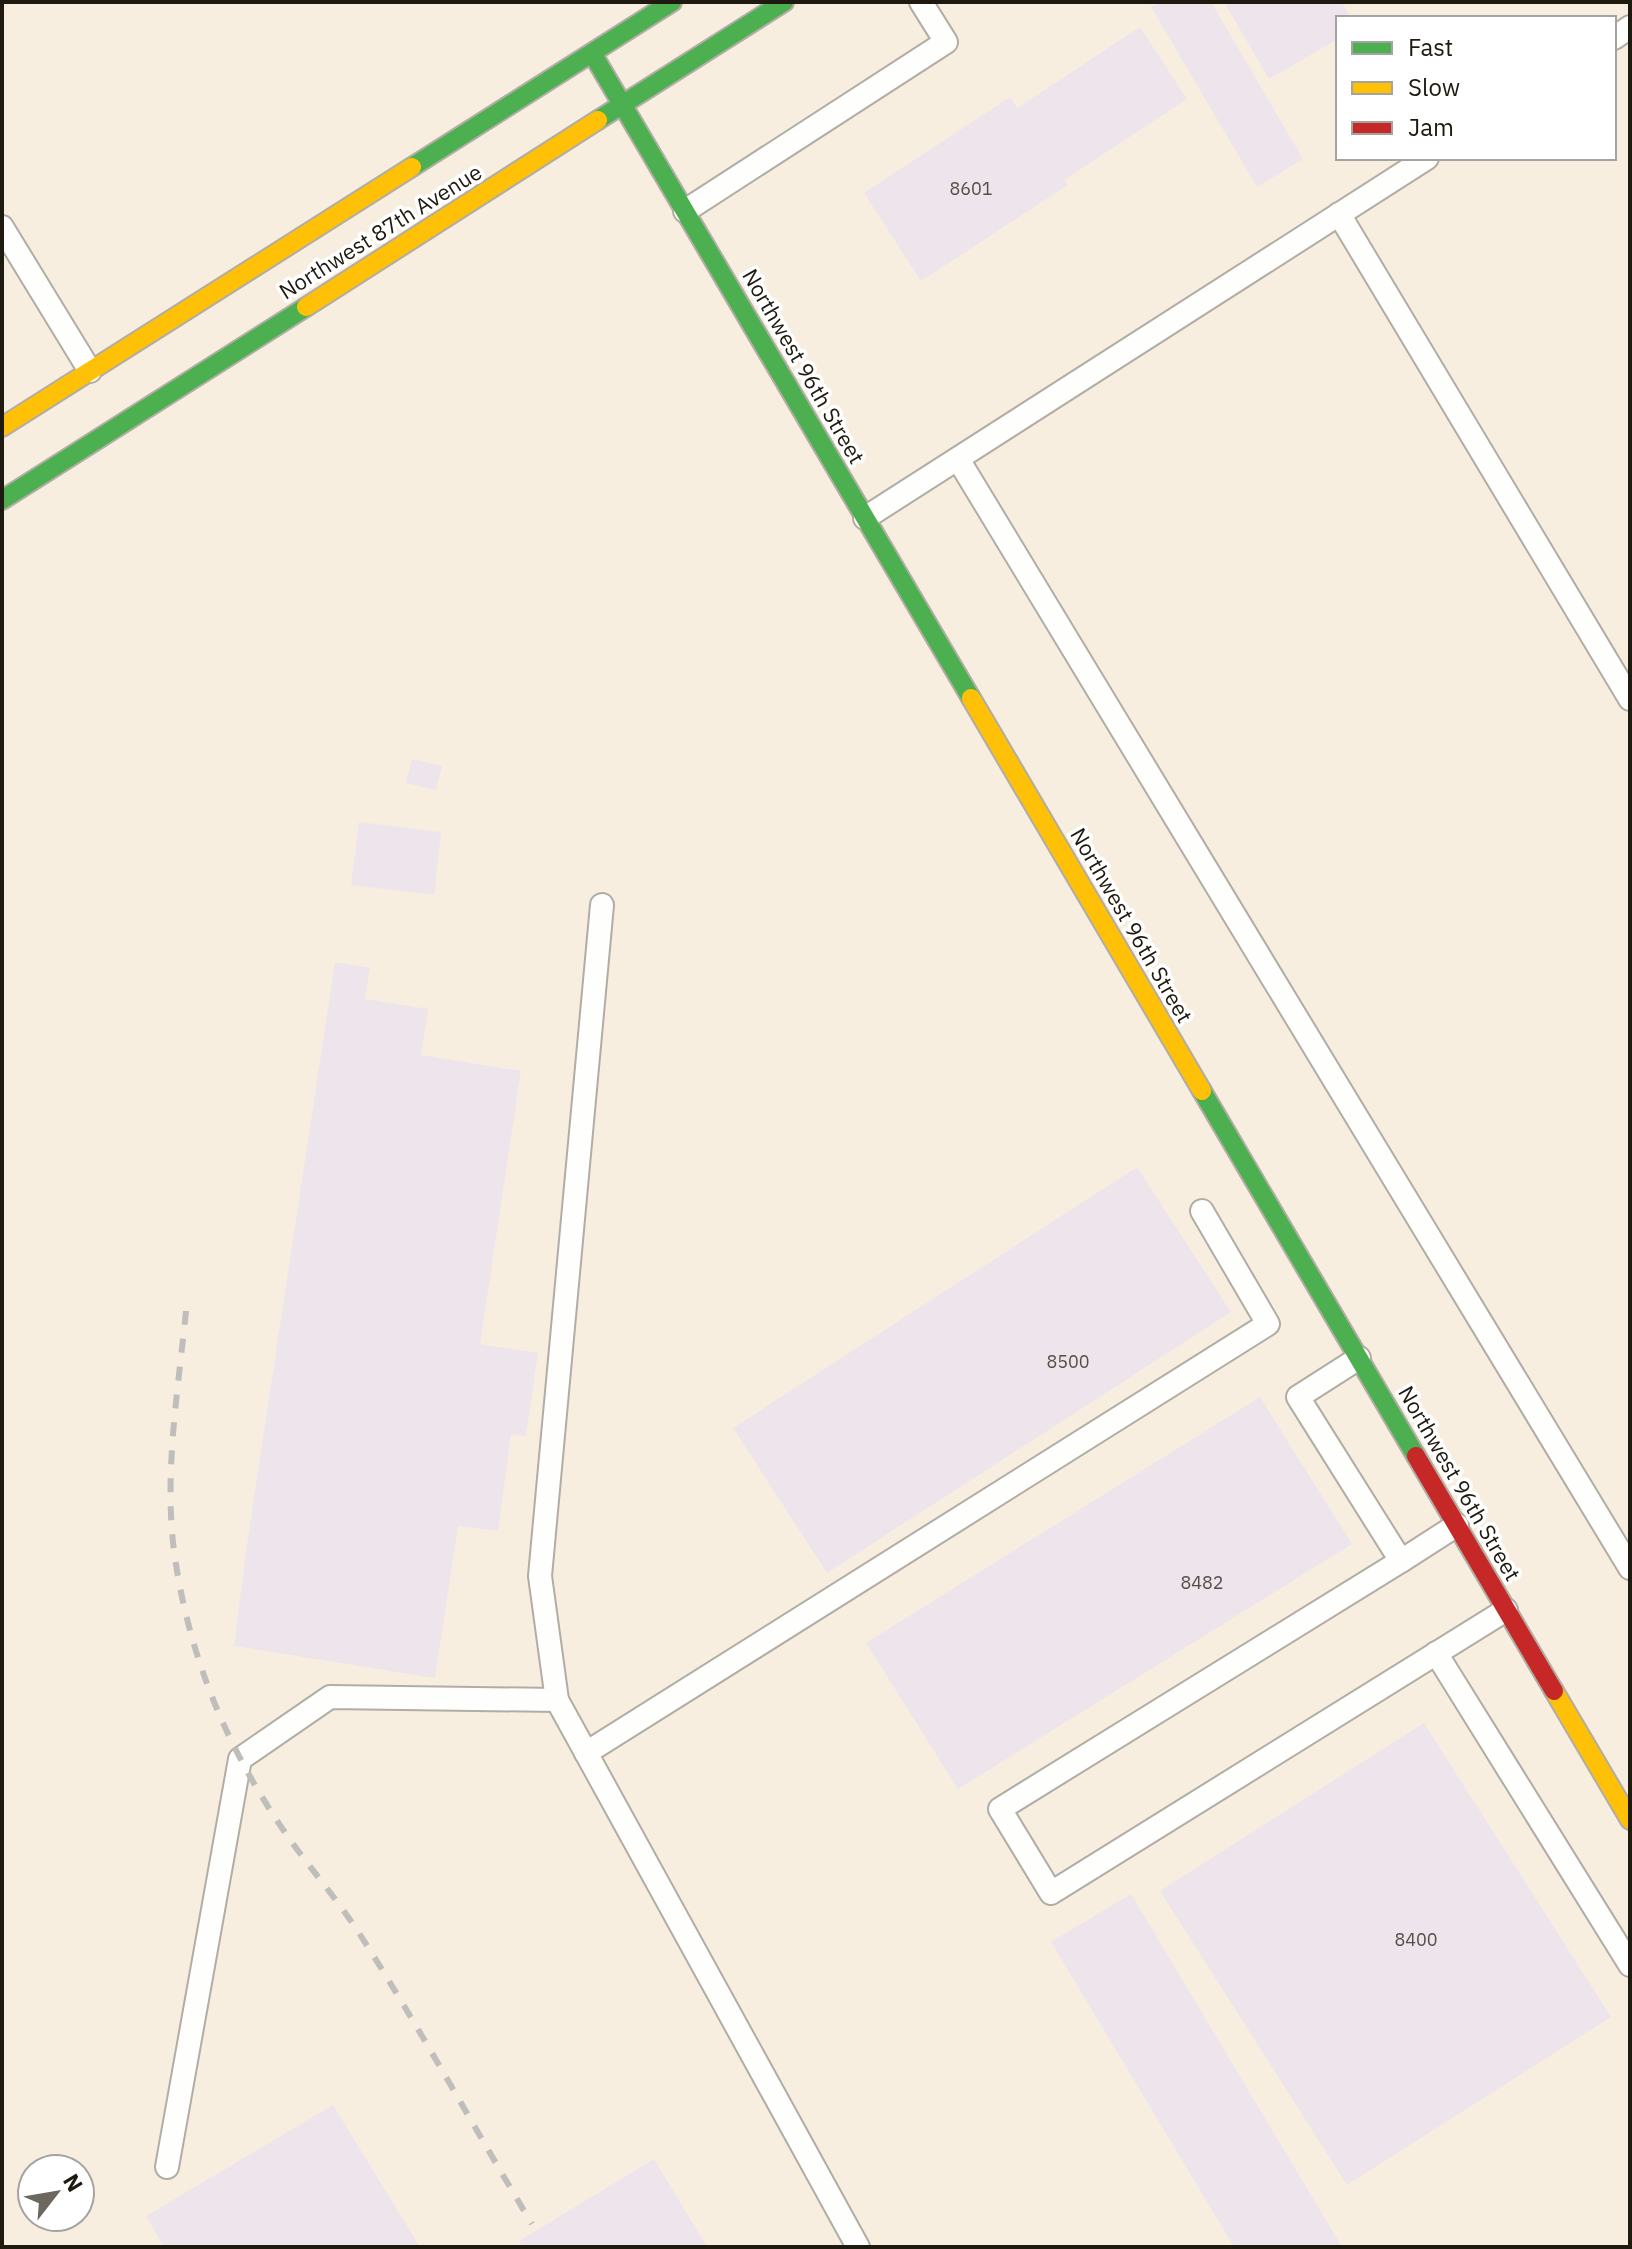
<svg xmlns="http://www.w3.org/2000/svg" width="1632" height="2249" viewBox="0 0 1632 2249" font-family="'IBM Plex Sans',sans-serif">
<rect width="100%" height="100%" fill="#faf7f1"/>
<path fill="#f7eee0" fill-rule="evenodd" d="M2,2H1630V2247H2ZM1338,18H1614V158H1338ZM32,2169H80V2217H32Z"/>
<g fill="#ede5eb">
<polygon points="1159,2 1211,2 1303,159 1257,187 1151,7"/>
<polygon points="1224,2 1342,2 1351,18 1338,18 1338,39 1269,79"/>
<polygon points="1140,27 1187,99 1064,180 1068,185 921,281 864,193 1010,97 1017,108"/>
<polygon points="412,759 442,766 436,790 406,783"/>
<polygon points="359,822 441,832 434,895 351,885"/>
<polygon points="335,962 370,968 365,999 428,1009 421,1055 521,1071 480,1344 538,1353 526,1436 511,1434 498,1531 458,1526 435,1678 234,1646 248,1537"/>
<polygon points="1137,1167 1231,1312 827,1573 733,1428"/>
<polygon points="1260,1397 1352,1544 958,1789 866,1643"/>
<polygon points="1424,1723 1611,2017 1347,2185 1160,1891"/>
<polygon points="1131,1894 1342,2247 1234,2247 1051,1942"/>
<polygon points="333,2105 420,2247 164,2247 146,2216"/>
<polygon points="654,2159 707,2247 523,2247 519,2241"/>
</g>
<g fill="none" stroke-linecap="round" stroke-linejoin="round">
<g stroke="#b1ada5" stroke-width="26">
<g id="lane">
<polyline points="1614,38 1630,27"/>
<polyline points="685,211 946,42 921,2"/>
<polyline points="1339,214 1630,699"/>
<polyline points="2,227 90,371"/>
<polyline points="958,459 1630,1568"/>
<polyline points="865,518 1427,158"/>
<polyline points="602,905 540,1576 557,1700 858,2247"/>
<polyline points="1359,1358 1298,1397 1401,1561 1457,1525"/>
<polyline points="1401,1561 1000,1809 1051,1893 1506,1610"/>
<polyline points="1436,1653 1630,1965"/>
<polyline points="586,1753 1268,1324 1202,1211"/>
<polyline points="167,2167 240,1759 330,1697 557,1700"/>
</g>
</g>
<g stroke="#b1ada5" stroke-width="22">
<g id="fast">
<polyline points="592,53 971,698"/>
<polyline points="598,120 784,2"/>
<polyline points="412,167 672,2"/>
<polyline points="2,500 306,307"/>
<polyline points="1202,1091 1416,1456"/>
</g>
</g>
<g stroke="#b1ada5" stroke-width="22">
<g id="slow">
<polyline points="306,307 598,120"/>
<polyline points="2,427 412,167"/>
<polyline points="971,698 1202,1091"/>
<polyline points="1554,1691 1630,1820"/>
</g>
</g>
<g stroke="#b1ada5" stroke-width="22">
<polyline id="jam" points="1416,1456 1554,1691"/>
</g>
<use href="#lane" stroke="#fefefd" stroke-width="22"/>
<use href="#fast" stroke="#4caf50" stroke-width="18"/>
<use href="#slow" stroke="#ffc107" stroke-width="18"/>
<use href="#jam" stroke="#c62828" stroke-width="18"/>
<path stroke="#bfbebc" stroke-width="6" stroke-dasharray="14 14" stroke-linecap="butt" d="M186,1311C178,1392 163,1477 175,1558C189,1652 222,1736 274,1816C300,1857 333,1893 359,1933C420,2028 474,2128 532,2224"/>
</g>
<g text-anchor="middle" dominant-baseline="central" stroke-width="7" stroke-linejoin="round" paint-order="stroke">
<g font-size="18" fill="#544e48">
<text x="971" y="188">8601</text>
<text x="1068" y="1361">8500</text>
<text x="1202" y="1582">8482</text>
<text x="1416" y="1939">8400</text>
</g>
<g font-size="22" fill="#1f1a10" stroke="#fff">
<text transform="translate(380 231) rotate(-32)">Northwest 87th Avenue</text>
<text transform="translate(804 366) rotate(60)">Northwest 96th Street</text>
<text transform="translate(1132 925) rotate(60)">Northwest 96th Street</text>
<text transform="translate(1460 1483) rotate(60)">Northwest 96th Street</text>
</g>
</g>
<rect width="1632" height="2249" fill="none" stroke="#1f1a10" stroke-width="8"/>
<rect x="1336" y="16" width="280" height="144" fill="#ffffff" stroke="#a5a39f" stroke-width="2"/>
<rect x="1352" y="42" width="40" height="12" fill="#4caf50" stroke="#a5a39f" stroke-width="2"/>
<text x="1408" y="56" font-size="24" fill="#1f1a10">Fast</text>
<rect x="1352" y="82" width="40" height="12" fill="#ffc107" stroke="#a5a39f" stroke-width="2"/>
<text x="1408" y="96" font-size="24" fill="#1f1a10">Slow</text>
<rect x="1352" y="122" width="40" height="12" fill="#c62828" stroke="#a5a39f" stroke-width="2"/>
<text x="1408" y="136" font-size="24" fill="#1f1a10">Jam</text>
<g transform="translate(56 2193) rotate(59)"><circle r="38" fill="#ffffff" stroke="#a5a39f" stroke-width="2"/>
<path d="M0-6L14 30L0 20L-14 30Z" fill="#6c675f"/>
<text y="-12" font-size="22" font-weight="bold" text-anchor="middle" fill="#1f1a10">N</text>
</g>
</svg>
